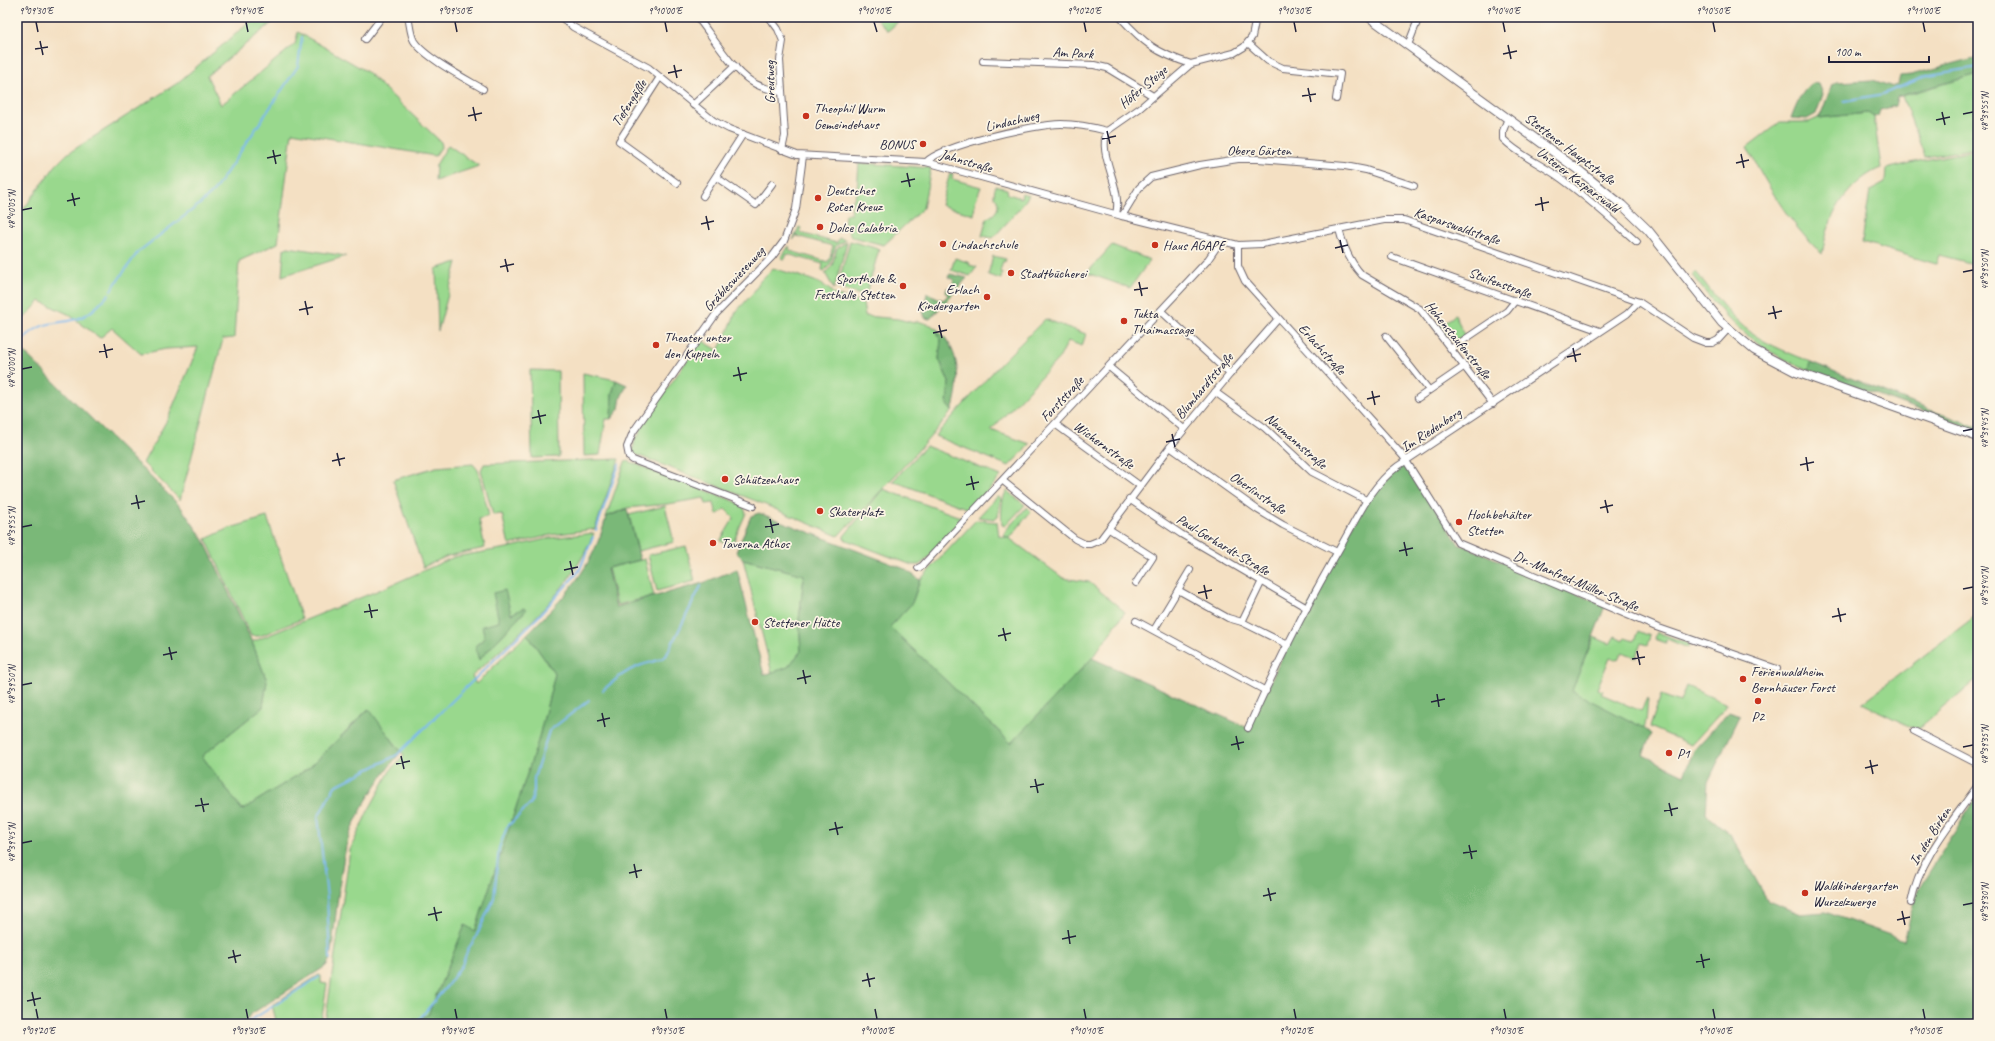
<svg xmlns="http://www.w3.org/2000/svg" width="1995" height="1041" viewBox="0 0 1995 1041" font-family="Caveat,sans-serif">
<rect width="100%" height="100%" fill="#fcf5e5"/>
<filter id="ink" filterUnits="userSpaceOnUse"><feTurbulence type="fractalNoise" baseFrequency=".025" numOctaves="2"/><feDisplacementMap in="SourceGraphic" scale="8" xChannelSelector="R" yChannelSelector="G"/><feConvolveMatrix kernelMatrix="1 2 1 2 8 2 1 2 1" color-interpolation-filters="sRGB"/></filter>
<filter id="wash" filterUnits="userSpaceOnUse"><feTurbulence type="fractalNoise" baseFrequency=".012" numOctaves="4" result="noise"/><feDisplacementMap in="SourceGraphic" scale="16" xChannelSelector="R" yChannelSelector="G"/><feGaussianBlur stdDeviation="0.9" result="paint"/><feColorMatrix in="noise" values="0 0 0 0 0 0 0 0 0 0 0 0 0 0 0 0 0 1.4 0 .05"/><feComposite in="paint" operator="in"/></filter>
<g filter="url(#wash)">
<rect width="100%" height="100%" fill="#f4e0c3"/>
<g fill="#99d88d" stroke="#5e7d64" fill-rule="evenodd">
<polygon points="256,17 276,17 274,21 207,76 221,105 295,44 298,32 366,71 441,142 442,146 435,156 292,132 278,243 239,261 234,338 223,339 180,500 143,463 168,418 198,347 166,349 141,354 112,328 100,338 68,314 40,301 17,326 17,218 56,165 67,154 176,84"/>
<polygon points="875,17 903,17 888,31"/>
<polygon points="1978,74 1978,148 1925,157 1902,96"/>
<path d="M1868,113L1874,117L1881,168C1859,176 1837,201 1830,224C1826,234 1824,244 1822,254C1788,222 1769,188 1747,147L1780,122H1809L1818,118Z"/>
<polygon points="448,145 479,166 435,181 436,165"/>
<polygon points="1978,150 1978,265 1939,255 1936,264 1862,242 1870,191 1885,183 1886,169 1919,161"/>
<polygon points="859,163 931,168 923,208 884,245 852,237 844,224 845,214 851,214 852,202 857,192"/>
<polygon points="950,173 953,174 952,179 981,187 975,202 974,215 941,205"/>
<path d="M995,186L1007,189L1008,194L1021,198L1022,193L1029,195L1021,207L993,238L982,236L987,218C997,214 1002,205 994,196Z"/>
<polygon points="799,227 801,228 800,233 837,243 839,238 846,240 845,241 836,246 833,254 831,253 833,246 797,236 793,240"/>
<polygon points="850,241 879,249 866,296 837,288"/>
<polygon points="847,242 834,289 825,273 832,266 837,248"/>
<polygon points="1112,245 1150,260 1130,288 1087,273"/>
<polygon points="789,246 790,251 828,262 831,254 833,255 830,265 824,271 822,270 823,264 787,254 785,259 781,258"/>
<polygon points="288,247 346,256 282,276 284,249"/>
<polygon points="993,256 1006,259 1005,262 1003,261 1000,272 1002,273 1001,279 988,275"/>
<polygon points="955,258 970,263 969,265 977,267 970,276 951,270"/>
<polygon points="457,262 438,331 436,269"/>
<path d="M773,268C789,274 826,280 834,295L863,303L865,316L898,319L914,323L917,321L931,325L938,330L937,334L941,340L939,359L949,382L947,404L952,411C920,451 883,487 849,526L848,525L838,536L761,503L632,453L636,436L638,437L642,426L701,340L718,350L727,334L736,312L753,293L760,281Z"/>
<path d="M1696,272C1713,293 1730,318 1753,334C1770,346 1792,354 1811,362L1809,370C1753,348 1728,322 1692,275Z"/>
<polygon points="1455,315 1465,335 1454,341 1452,341 1440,326"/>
<polygon points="1045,319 1086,334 1082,346 1068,341 1060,357 991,430 1030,444 1009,466 935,436 1002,362"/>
<polygon points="530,370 558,371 559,457 532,458"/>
<polygon points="583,373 616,380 612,394 611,419 606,419 600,455 584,456"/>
<polygon points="926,446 1001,476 971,510 893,481"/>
<polygon points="619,459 595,529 551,535 509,545 502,514 493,515 481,470 484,464"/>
<polygon points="628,461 742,504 746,513 732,545 720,541 734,518 725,509 717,515 714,503 706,504 704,498 668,504 627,508 606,517 625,462"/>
<polygon points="473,464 478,470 489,516 479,519 485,548 448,556 423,567 393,480 436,467"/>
<polygon points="883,489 963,518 925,561 919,565 912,565 844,539 844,536"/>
<path d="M1007,491L1025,505L1005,526L1002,525C1001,516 1001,497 1007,491Z"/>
<polygon points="998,496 1001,499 998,516 994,519 978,517"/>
<polygon points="665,506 674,542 638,551 629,515"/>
<polygon points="1027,507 1031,511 1010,538 1004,536 1006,530"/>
<polygon points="267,517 302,619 260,636 251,636 206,539 227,529"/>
<polygon points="976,520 997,522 999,536 1009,538 1063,578 1089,582 1125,612 1092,658 1011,743 890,627 912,603 920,580"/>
<path d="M594,533C569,594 519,633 472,676L476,684L527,634L555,674L538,741L475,932L465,926L428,1015L404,1024H325L350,850L367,813L390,771L404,755L368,709L309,768L242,810L202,756L263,707L267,681L252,642L389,586L454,557L507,548L550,538ZM524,608L526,610L479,660L475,646L485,638L499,622Z"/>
<polygon points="686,546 695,581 657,591 648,555"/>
<polygon points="645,559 654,596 617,605 608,568"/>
<polygon points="743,559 804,575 799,620 801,651 788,667 772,673"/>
<polygon points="1978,614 1978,678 1919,728 1913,728 1862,703"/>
<path d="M1638,631L1650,636L1647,645L1641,643L1636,657L1622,652L1618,660L1610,657L1597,689L1603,691L1601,694L1641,711L1647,698L1648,700C1646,711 1648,717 1644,728L1571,691L1594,637L1610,644L1615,636L1623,640L1625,638L1634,641Z"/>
<polygon points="1657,632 1689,644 1688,648 1667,639 1666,643 1655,639"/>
<polygon points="1686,686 1727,704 1725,708 1691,745 1650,727 1661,695 1680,702"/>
<polygon points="319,975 321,976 321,983 327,984 321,1024 277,1024 272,1005"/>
</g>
<g fill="#7ab878" stroke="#4e6d5a">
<polygon points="1978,57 1978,74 1897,97 1895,106 1880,110 1878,116 1874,117 1868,113 1818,118 1821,114 1832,85 1837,82 1873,80 1893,87 1898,84 1900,76 1911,75"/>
<path d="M1813,83L1819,84L1823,94L1816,114L1807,119L1791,118C1796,105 1801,91 1813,83Z"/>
<polygon points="950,274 967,278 930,319 925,318 923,311 927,293 943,300 948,295 946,292 947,288 952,288 954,280 948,277"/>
<path d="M938,330C961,351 961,383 952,411L947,405L949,382L939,359L941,340L937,334Z"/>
<path d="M17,345L180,506L204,540L252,642L267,681L263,707L202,756L242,810L309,768L369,709L401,752C382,774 352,818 346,847C338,883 336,922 330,959L326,966L251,1014L242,1024H17Z"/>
<polygon points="1811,362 1927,409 1978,427 1978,431 1809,370"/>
<polygon points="616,380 627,385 621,397 619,409 611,419 612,394"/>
<path d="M1405,461L1458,543L1605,606L1572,691L1644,728L1651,734L1643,755L1684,775L1694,750L1729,712L1740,716L1708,782L1706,814L1730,834L1768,901L1800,914L1825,912L1904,940L1918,890L1978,795V1024H404L428,1015L465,925L475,931L538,741L555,674L527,634C564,598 593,569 606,517L627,509L640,560L607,568L616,607L703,583L737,569L764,675L788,667L801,651L799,620L804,575L743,559L736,552L751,516L759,513L905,569L920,580L912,603L890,627L1011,743L1092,658L1248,728L1288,645L1366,500Z"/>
<polygon points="505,590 511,614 524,608 526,610 479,660 475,646 485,638 482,626 499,622 493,593"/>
</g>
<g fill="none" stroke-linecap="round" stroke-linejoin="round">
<g stroke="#7db9ef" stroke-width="2">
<polyline points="1844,101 1883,94 1929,75 1978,67"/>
<polyline points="111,290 138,252 200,204 214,191 298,66 302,37"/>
<path d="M23,339C47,318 52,326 77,319C91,314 100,304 109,294"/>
<polyline points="596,530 619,464"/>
<path d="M603,690C615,680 625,671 639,666C649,662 657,662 666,656L701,586"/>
<polyline points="330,959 327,897 318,817 335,786 397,755 538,617 579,571 593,537"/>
<polyline points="245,1024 319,977"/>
<polyline points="415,1024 447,986 462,965 468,949 475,939 494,898 499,848 507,827 531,803 534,791 534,778 549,731 589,700"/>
</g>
</g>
</g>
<g filter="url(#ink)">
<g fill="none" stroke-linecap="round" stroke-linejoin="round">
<g stroke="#6c646b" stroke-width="8">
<g id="minor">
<path d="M408,17C410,24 410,34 414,41C424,57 466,79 483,89"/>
<polyline points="561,17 573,27 649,68 714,121 729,129 797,155 926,162 1122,216 1238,245 1262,244 1384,220 1404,220 1639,302 1693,338 1706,343 1712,343 1718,340 1728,329"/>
<path d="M697,17C713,37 731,68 752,82C760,87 771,90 781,92"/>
<polyline points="769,17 778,29 783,41 780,60 785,136 782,150"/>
<path d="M1120,17C1144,43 1156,53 1191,64"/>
<polyline points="365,39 382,17"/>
<polyline points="1248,43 1268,61 1283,68 1340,74 1336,99"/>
<polyline points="1408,45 1419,17"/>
<polyline points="983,61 1094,65 1107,68 1153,96"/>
<polyline points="660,77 619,141 677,183"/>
<polyline points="693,105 735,66"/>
<path d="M1508,118L1503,131V139C1518,154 1538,163 1556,175C1585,195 1611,219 1637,242"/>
<path d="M926,162C943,145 1036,124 1061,124C1077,124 1092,127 1107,131"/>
<polyline points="716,177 756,205 772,184"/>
<polyline points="703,196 743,134"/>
<path d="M1116,214C1123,187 1097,156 1107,131L1140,108L1191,64L1234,53L1244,47L1252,37L1256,17"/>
<polyline points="1122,216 1139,188 1151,177 1200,165 1238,159 1258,159 1345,166 1366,170 1414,186"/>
<path d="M1339,229C1343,246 1350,262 1362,275L1420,309L1493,404"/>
<polyline points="1238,245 1238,266 1245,281 1403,456 1458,543 1656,627 1777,669"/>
<polyline points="1392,257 1600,331"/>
<polyline points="1161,311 1230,374"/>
<polyline points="1386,336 1429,390"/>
<polyline points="1452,348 1507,311 1515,301"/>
<polyline points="1109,367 1184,429"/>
<polyline points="1215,392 1265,428 1312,472 1366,500"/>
<polyline points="1418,398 1465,366"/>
<polyline points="1055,424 1139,485"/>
<polyline points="1170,447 1258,510 1283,525 1337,552"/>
<polyline points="1003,481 1075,539 1085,544 1090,544 1100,540 1170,447 1230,374 1278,319"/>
<polyline points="1129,499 1181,534 1307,608"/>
<polyline points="753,506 633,460 629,457 627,447 633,432 716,314 772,257 784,241 796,209 803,156"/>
<polyline points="1109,529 1153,557 1136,583"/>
<polyline points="918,568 922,566 1207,261 1220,242"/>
<polyline points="1178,590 1228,618 1242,622 1288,645"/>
<polyline points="1136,621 1266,691"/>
<polyline points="1242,622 1261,583"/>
<polyline points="1154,630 1190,570"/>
<path d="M1248,728C1276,665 1308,603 1342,544C1358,516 1371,486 1398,466L1627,314L1639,302"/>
<polyline points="1914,731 1978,764"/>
<path d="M1911,903C1919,859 1953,821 1978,785"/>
</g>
</g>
<g stroke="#6c646b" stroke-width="10">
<polyline id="tertiary" points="1369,17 1581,172 1622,205 1648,230 1722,323 1754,350 1796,372 1978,437"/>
</g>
<use href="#minor" stroke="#fff" stroke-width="6"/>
<use href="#tertiary" stroke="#fff" stroke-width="8"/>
</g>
</g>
<path fill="none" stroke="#22223b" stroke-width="1.5" d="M36,22L38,32M246,22L248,32M455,22L457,32M665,22L667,32M874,22L877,32M1084,22L1086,32M1294,22L1296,32M1503,22L1505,32M1713,22L1715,32M1923,22L1925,32M40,41L43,55M1508,45L1511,59M35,49L48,47M1503,54L1517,51M674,65L677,78M668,73L682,70M1308,88L1311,102M1302,96L1316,94M473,107L476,121M1942,112L1945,125M1963,114L1973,112M468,116L482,113M1936,120L1950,117M1107,131L1110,144M1102,139L1116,136M273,150L276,164M1741,154L1744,168M267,158L281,155M1736,163L1749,160M907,173L910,187M901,182L915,179M72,193L75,206M1541,197L1543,211M67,201L80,198M1535,205L1549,202M22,210L32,208M706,216L709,230M701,224L714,221M1340,240L1343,253M1335,248L1348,245M505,259L508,272M500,267L514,264M1963,272L1973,270M1139,282L1142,296M1134,290L1148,288M305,301L308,315M1773,306L1776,319M299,310L313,307M1768,314L1782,311M939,325L942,338M933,333L947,330M104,344L107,358M1573,348L1576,362M99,352L113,349M1567,357L1581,354M738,367L741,381M22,369L32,367M733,376L747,373M1372,391L1375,405M1367,399L1380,396M538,410L541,424M532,418L546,415M1963,431L1973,429M1172,434L1175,447M1166,442L1180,439M337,453L340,466M1806,457L1808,471M332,461L345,458M1800,465L1814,462M971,476L974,490M966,485L979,482M136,495L139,509M1605,500L1608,513M131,504L145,501M1600,508L1613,505M770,519L773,533M22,527L32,525M765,527L779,524M1404,542L1407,556M1399,551L1413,548M570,561L573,575M564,570L578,567M1204,585L1207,599M1963,589L1973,587M1198,593L1212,590M369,604L372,618M1838,608L1841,622M364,612L378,610M1832,617L1846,614M1003,628L1006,641M998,636L1011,633M169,647L172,660M1637,651L1640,665M163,655L177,652M1632,659L1645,657M803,670L806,684M797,679L811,676M22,685L32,683M1437,694L1439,707M1431,702L1445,699M602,713L605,727M597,721L610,718M1236,736L1239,750M1231,745L1244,742M1963,747L1973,745M401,756L404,769M1870,760L1873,774M396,764L410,761M1865,768L1878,765M1035,779L1038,793M1030,787L1044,784M201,798L204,812M1669,803L1672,816M195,806L209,804M1664,811L1678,808M835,822L838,835M829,830L843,827M22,843L32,841M1469,845L1472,859M1463,853L1477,851M634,864L637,878M629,873L642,870M1268,888L1271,901M1263,896L1276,893M1963,905L1973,903M434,907L437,921M1902,911L1905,925M428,915L442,912M1897,920L1910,917M1068,930L1070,944M1062,939L1076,936M233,950L236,963M1701,954L1704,968M228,958L241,955M1696,962L1710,959M867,973L870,987M862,981L875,978M32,992L35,1006M27,1001L41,998M36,1009L38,1019M246,1009L248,1019M455,1009L457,1019M665,1009L667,1019M875,1009L877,1019M1084,1009L1086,1019M1294,1009L1296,1019M1504,1009L1506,1019M1713,1009L1715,1019M1923,1009L1925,1019"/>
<g fill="#c8321e" stroke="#fcf5e5" stroke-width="1.5">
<circle cx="806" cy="116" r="4"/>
<circle cx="923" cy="144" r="4"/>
<circle cx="818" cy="198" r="4"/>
<circle cx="820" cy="227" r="4"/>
<circle cx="943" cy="244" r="4"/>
<circle cx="1155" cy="245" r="4"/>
<circle cx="1011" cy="273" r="4"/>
<circle cx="903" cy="286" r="4"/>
<circle cx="987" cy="297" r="4"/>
<circle cx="1124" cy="321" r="4"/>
<circle cx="656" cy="345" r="4"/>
<circle cx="725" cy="479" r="4"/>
<circle cx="820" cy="511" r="4"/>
<circle cx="1459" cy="522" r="4"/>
<circle cx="713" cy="543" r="4"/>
<circle cx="755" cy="622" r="4"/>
<circle cx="1743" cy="679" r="4"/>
<circle cx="1758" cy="701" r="4"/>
<circle cx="1669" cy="753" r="4"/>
<circle cx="1805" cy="893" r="4"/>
</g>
<g text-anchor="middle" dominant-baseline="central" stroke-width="3.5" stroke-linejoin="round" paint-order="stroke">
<g font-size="14" fill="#22223b" stroke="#fcf5e5">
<text transform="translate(1073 53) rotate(3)">Am Park</text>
<text transform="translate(770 82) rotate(-91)">Greutweg</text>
<text transform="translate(1143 87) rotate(-40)">Höfer Steige</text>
<text transform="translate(629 103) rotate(-57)">Tiefengäßle</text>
<text transform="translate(1012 121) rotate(-13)">Lindachweg</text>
<text transform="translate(1570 149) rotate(37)">Stettener Hauptstraße</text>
<text x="1259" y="150">Obere Gärten</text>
<text transform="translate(966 161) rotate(16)">Jahnstraße</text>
<text transform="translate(1578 180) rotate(37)">Unterer Kasparswald</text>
<text transform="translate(1457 226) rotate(19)">Kasparswaldstraße</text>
<text transform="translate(734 279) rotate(-47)">Gräbleswiesenweg</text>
<text transform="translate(1500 283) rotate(20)">Stuifenstraße</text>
<text transform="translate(1458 340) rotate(51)">Hohenstaufenstraße</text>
<text transform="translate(1322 349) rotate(48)">Erlachstraße</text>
<text transform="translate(1204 386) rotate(-50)">Blumhardtstraße</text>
<text transform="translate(1062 399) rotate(-47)">Forststraße</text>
<text transform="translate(1431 430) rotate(-33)">Im Riedenberg</text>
<text transform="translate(1296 441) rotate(41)">Naumannstraße</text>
<text transform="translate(1104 445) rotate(36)">Wichernstraße</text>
<text transform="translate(1258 493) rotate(34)">Oberlinstraße</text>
<text transform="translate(1223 545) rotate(31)">Paul-Gerhardt-Straße</text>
<text transform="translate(1576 581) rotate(23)">Dr.-Manfred-Müller-Straße</text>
<text transform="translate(1930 836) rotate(-58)">In den Birken</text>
</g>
<g font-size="14" fill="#22223b" stroke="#fcf5e5" text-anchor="start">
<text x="814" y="108">Theophil Wurm<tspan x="814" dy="16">Gemeindehaus</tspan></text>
<text x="915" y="144" text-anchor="end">BONUS</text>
<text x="826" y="190">Deutsches<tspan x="826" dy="16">Rotes Kreuz</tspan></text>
<text x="828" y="227">Dolce Calabria</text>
<text x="951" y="244">Lindachschule</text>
<text x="1163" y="245">Haus AGAPE</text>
<text x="1019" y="273">Stadtbücherei</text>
<text x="895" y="278" text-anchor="end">Sporthalle &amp;<tspan x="895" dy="16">Festhalle Stetten</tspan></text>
<text x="979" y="289" text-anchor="end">Erlach<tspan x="979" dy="16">Kindergarten</tspan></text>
<text x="1132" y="313">Tukta<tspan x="1132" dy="16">Thaimassage</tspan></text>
<text x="664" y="337">Theater unter<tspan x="664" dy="16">den Kuppeln</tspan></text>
<text x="733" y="479">Schützenhaus</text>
<text x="828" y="511">Skaterplatz</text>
<text x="1467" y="514">Hochbehälter<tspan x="1467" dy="16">Stetten</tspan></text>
<text x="721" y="543">Taverna Athos</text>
<text x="763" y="622">Stettener Hütte</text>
<text x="1751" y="671">Ferienwaldheim<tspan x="1751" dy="16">Bernhäuser Forst</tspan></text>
<text x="1758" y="716" text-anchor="middle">P2</text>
<text x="1677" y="753">P1</text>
<text x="1813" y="885">Waldkindergarten<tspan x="1813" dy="16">Wurzelzwerge</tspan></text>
</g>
</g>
<rect width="1995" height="1041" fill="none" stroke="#fcf5e5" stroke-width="44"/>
<path d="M1829 56v6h100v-6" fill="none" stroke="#22223b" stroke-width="2"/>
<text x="1835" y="56" font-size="12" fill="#22223b" stroke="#fcf5e5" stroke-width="3" paint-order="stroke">100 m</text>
<rect x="22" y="22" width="1951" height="997" fill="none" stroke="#22223b" stroke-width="1.5"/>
<g font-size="10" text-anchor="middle" fill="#22223b">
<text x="36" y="14">9°09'30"E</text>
<text x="246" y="14">9°09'40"E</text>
<text x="455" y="14">9°09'50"E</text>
<text x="665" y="14">9°10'00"E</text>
<text x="874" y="14">9°10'10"E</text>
<text x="1084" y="14">9°10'20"E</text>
<text x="1294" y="14">9°10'30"E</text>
<text x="1503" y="14">9°10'40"E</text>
<text x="1713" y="14">9°10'50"E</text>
<text x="1923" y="14">9°11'00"E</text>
<text transform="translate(1984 112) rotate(-90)" y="4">48°39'55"N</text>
<text transform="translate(11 210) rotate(-90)" y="4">48°40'05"N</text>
<text transform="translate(1984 270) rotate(-90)" y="4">48°39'50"N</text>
<text transform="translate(11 369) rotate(-90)" y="4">48°40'00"N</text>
<text transform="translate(1984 429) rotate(-90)" y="4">48°39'45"N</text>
<text transform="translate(11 527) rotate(-90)" y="4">48°39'55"N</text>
<text transform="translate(1984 587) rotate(-90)" y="4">48°39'40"N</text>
<text transform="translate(11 685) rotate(-90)" y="4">48°39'50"N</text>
<text transform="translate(1984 745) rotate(-90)" y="4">48°39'35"N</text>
<text transform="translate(11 843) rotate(-90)" y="4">48°39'45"N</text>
<text transform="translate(1984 903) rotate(-90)" y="4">48°39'30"N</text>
<text x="38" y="1034">9°09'20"E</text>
<text x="248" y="1034">9°09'30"E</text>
<text x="457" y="1034">9°09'40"E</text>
<text x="667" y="1034">9°09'50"E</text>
<text x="877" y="1034">9°10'00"E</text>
<text x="1086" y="1034">9°10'10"E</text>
<text x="1296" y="1034">9°10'20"E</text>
<text x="1506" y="1034">9°10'30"E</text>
<text x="1715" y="1034">9°10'40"E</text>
<text x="1925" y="1034">9°10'50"E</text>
</g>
</svg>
